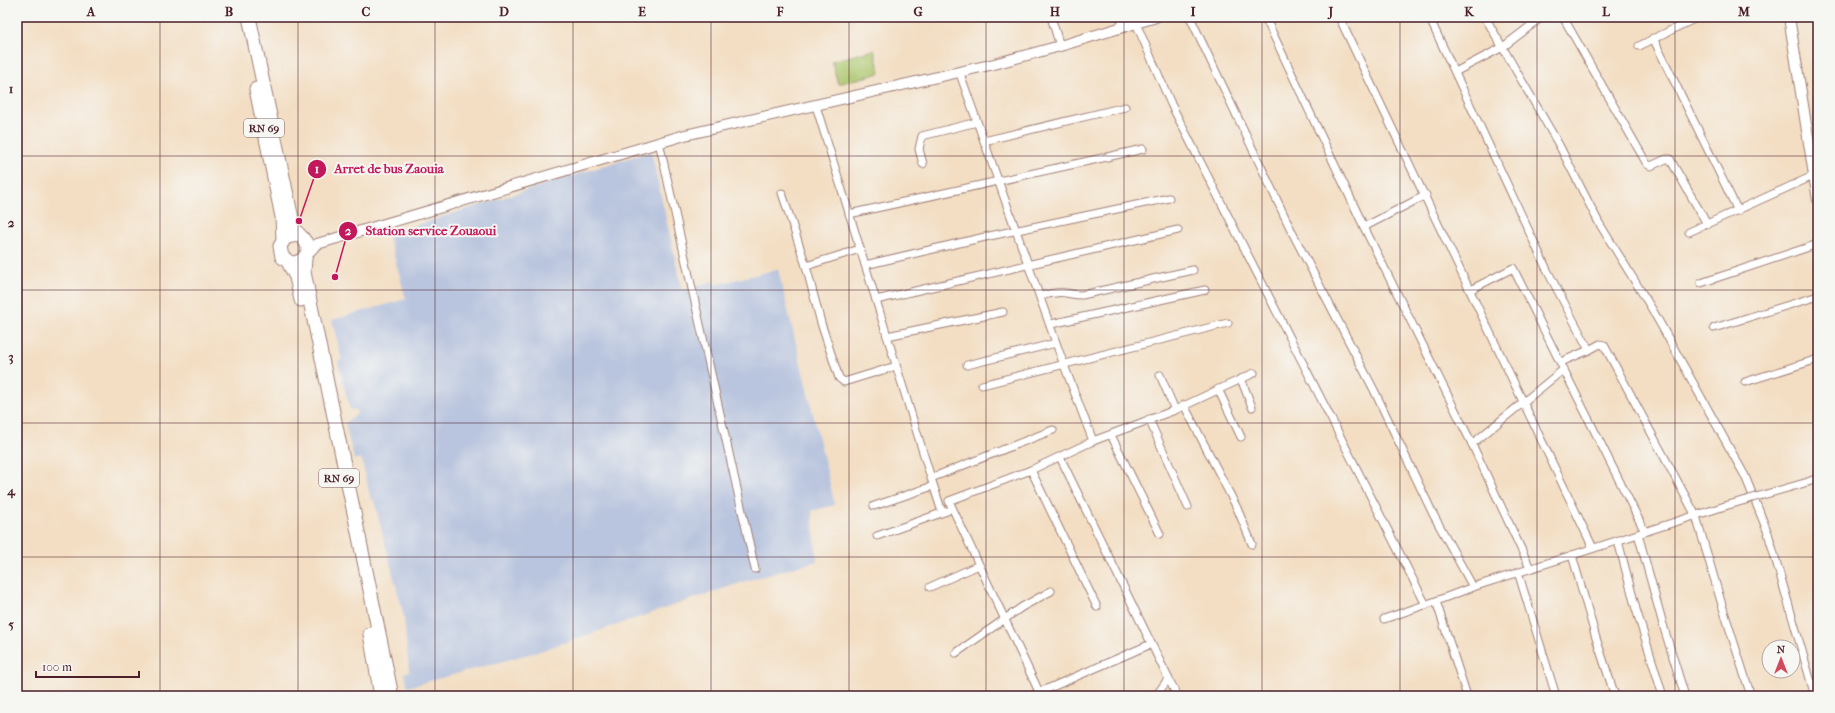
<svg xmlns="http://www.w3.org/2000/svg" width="1835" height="713" viewBox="0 0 1835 713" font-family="'IM FELL French Canon',serif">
<rect width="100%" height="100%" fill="#f6f6f2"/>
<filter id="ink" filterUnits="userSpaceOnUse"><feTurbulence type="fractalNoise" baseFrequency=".025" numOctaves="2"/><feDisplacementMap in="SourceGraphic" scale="8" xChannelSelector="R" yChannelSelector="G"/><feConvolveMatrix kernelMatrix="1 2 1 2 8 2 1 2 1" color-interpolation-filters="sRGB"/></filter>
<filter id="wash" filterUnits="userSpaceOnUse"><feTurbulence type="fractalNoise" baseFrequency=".012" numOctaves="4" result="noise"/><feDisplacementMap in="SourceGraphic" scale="16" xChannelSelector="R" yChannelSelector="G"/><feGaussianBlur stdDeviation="0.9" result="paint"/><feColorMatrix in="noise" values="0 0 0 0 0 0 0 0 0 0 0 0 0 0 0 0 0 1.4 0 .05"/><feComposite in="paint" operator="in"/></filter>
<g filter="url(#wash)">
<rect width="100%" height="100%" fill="#f3dec3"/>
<polygon fill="#b9c5de" points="651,151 682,290 714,281 715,285 778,269 835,505 812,511 817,561 746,581 540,651 408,687 404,673 409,671 404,617 374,500 371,500 361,458 354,460 345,423 357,414 356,410 350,409 338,361 342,360 332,320 406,299 388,234"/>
<polygon fill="#acc66c" stroke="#7b724c" points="874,50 880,73 838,84 832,61"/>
</g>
<g filter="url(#ink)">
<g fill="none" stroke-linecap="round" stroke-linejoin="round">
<g stroke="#9e7e77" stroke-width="9">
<g id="street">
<polyline points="1051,17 1060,46"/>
<polyline points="1120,17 1124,27"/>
<polyline points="1190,17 1293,234 1374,390 1433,514 1473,587"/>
<polyline points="1265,17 1364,227 1472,444 1530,568"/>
<polyline points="1339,17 1593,548"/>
<polyline points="1429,17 1548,272 1589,350 1600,344 1604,345 1696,516 1722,605 1751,696"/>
<polyline points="1485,17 1559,145 1599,223 1652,309 1745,476 1768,533 1815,696"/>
<polyline points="1563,17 1647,164 1651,166 1666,159 1670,159 1707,224"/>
<polyline points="1136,23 1171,104 1426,605"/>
<polyline points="1653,38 1738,211"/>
<polyline points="1639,46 1698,17"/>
<polyline points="959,71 1064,365 1093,441"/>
<polyline points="1455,72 1503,47 1542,17"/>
<polyline points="816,106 931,478"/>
<polyline points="984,141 1125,107"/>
<polyline points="659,142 755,569"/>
<polyline points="923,164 919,149 922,136 977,122"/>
<polyline points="782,193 806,266 821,323 839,378 844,382 896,366"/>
<polyline points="849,214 1143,149"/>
<polyline points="1364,227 1426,195"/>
<polyline points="1689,232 1813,176 1818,176"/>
<polyline points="865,265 985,237 1169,198"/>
<polyline points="806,266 860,249"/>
<polyline points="1701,283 1818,244"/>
<polyline points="1470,290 1513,268 1645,532"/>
<path d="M1040,296C1048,294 1058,291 1066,293C1072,294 1075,295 1082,295L1193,270"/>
<polyline points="876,300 1178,230"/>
<polyline points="1051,324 1205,290"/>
<polyline points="1714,328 1818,296"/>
<polyline points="887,336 1003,312"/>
<polyline points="1561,362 1589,350"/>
<polyline points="967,365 1056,343"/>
<polyline points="1160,375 1175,410"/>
<polyline points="1241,379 1252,407"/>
<polyline points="1745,382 1818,359"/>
<polyline points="982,385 1228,323"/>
<polyline points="1218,389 1241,437"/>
<polyline points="1184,405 1237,508 1252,544"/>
<polyline points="1149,419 1188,507"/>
<polyline points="1111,435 1160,534"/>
<polyline points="1472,444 1564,369"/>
<polyline points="1060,457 1177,696"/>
<polyline points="1031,470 1097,607"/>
<polyline points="1808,482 1818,478"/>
<polyline points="874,506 933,486"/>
<polyline points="942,512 931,478 1053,430"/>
<polyline points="1638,534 1664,628 1685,696"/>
<polyline points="877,536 947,511"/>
<polyline points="1618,541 1636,609 1663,696"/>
<polyline points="1572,555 1596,638 1615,696"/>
<polyline points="1518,572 1556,696"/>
<polyline points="930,587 979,565"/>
<polyline points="1436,601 1467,696"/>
<polyline points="1384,619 1436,601 1473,587 1725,506"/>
<polyline points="956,653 1022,607 1051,591"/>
<polyline points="1031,696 1151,644"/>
<polyline points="1041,696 949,501 1031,470 1093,441 1175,410 1254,373"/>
<polyline points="1156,696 1168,679"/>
</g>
</g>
<g stroke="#9e7e77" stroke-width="12">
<g id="secondary">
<polyline points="1789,17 1818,200"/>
<polyline points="307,254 317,244 685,135 994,64 1060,46 1156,17"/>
</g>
</g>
<g stroke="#9e7e77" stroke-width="15">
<g id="highway">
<path d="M249,17L294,228C297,234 301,235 304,240C314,251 303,263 291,263L282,257L280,246L286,237L298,235"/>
<polyline points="256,89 282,217 283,239"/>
<polyline points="305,258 304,272 392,696"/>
<polyline points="288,262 296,277 301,300"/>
<polyline points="370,634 381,696"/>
</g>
</g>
<use href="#street" stroke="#fff" stroke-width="7"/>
<use href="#secondary" stroke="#fff" stroke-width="10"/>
<use href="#highway" stroke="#fff" stroke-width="13"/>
<g stroke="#9e7e77" stroke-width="9" stroke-linecap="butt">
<polyline id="street-bridge" points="1725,506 1808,482"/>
</g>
<use href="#street-bridge" stroke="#fff" stroke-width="7"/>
</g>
</g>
<path fill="none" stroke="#4a1f2b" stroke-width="1" stroke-opacity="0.55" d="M160,17V696M298,17V696M435,17V696M573,17V696M711,17V696M849,17V696M986,17V696M1124,17V696M1262,17V696M1400,17V696M1537,17V696M1675,17V696M17,156H1818M17,290H1818M17,423H1818M17,557H1818"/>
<g text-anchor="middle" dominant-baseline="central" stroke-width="4" stroke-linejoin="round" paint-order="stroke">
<g fill="#f6f6f2" stroke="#7e6067" stroke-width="1">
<rect x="244" y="119" width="40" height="18" rx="3"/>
<rect x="319" y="469" width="40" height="18" rx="3"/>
</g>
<g font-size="11" font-weight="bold" fill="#4a1f2b">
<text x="264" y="128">RN 69</text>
<text x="339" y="478">RN 69</text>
</g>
</g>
<path fill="none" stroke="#c2185b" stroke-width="1.5" d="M299 221L317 169M335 277L348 231"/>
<g fill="#c2185b" stroke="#f6f6f2" stroke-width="1.5">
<circle cx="299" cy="221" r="4"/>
<circle cx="335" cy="277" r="4"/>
<circle cx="317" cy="169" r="10"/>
<circle cx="348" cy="231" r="10"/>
</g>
<g font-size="12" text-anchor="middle" font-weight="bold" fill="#fff">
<text x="317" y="173">1</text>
<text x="348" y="235">2</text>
</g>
<g font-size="13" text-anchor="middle" font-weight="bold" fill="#c2185b" stroke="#f6f6f2" stroke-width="4" stroke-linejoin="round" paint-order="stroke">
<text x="389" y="173">Arret de bus Zaouia</text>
<text x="431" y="235">Station service Zouaoui</text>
</g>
<rect width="1835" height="713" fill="none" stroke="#f6f6f2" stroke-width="44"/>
<g transform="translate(1781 659)"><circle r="19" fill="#f6f6f2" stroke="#b1a0a2"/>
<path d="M0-3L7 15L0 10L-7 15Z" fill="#d1495b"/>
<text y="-6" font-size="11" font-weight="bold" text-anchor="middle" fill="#4a1f2b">N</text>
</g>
<path d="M36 671v6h103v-6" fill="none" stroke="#4a1f2b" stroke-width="2"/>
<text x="42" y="671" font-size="12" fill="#4a1f2b" stroke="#f6f6f2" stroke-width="3" paint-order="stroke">100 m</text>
<rect x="22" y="22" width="1791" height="669" fill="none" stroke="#4a1f2b" stroke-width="1.5"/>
<g font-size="13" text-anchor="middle" font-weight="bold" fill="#4a1f2b">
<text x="91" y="16">A</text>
<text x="229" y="16">B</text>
<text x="366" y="16">C</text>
<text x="504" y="16">D</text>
<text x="642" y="16">E</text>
<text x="780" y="16">F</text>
<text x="918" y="16">G</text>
<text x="1055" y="16">H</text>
<text x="1193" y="16">I</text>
<text x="1331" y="16">J</text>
<text x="1469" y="16">K</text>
<text x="1606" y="16">L</text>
<text x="1744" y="16">M</text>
<text x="11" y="93">1</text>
<text x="11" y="227">2</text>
<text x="11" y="361">3</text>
<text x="11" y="495">4</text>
<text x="11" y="629">5</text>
</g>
</svg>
